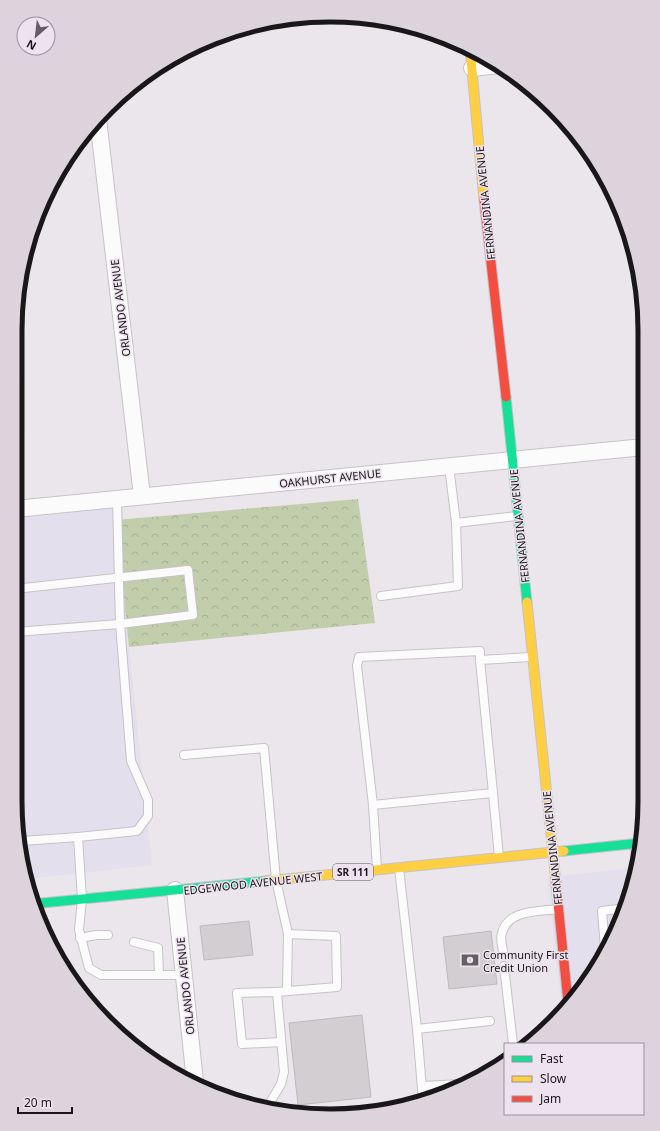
<svg xmlns="http://www.w3.org/2000/svg" width="660" height="1131" viewBox="0 0 660 1131" font-family="'Noto Sans',sans-serif">
<defs>
<pattern id="forest-crowns" width="20" height="18" patternUnits="userSpaceOnUse"><rect width="20" height="18" fill="#c2ceab"/><path d="M2 6a3 3 0 1 1 6 0M12 15a3 3 0 1 1 6 0" fill="none" stroke="#a6b093"/></pattern>
</defs>
<rect width="100%" height="100%" fill="#ebe6eb"/>
<g fill="#e4dfed">
<polygon points="113,493 152,865 28,879 15,801 15,503"/>
<polygon points="635,868 628,902 592,976 562,1008 547,877"/>
</g>
<polygon fill="url(#forest-crowns)" points="358,499 375,623 129,647 116,520"/>
<g fill="#d2ced2" stroke="#bdb9bd">
<polygon points="249,921 253,955 204,960 200,926"/>
<polygon points="491,931 497,984 449,989 443,937"/>
<polygon points="362,1015 371,1097 298,1105 289,1023"/>
</g>
<g fill="none" stroke-linecap="round" stroke-linejoin="round">
<g stroke="#c7c2c7" stroke-width="10">
<g id="lane">
<polyline points="283,20 284,21"/>
<polyline points="117,499 120,624 131,761 148,800 148,816 137,831 78,837 82,899 79,930 89,968 101,975 184,975"/>
<polyline points="456,523 517,516"/>
<polyline points="381,596 458,586 456,523 449,466"/>
<polyline points="15,632 120,624 193,615 188,570 15,589"/>
<polyline points="184,755 264,748 276,880 288,934 336,936 337,987 277,992 284,1072 281,1084 268,1106"/>
<polyline points="493,793 499,857"/>
<polyline points="373,805 493,793 480,660 531,657"/>
<polyline points="22,841 78,837"/>
<polyline points="635,844 636,864"/>
<polyline points="399,868 417,1029"/>
<polyline points="377,869 373,805 357,666 359,657 480,651 480,660"/>
<polyline points="80,938 96,935 108,935"/>
<polyline points="134,942 158,948 159,975"/>
<polyline points="605,949 602,911 625,908"/>
<path d="M503,951C502,946 500,938 502,933C508,909 539,912 558,909"/>
<polyline points="504,966 513,1044"/>
<polyline points="287,991 288,934"/>
<polyline points="277,992 237,993 242,1044 281,1042"/>
<polyline points="422,1086 461,1084"/>
<polyline points="423,1101 417,1029 490,1021"/>
</g>
</g>
<g stroke="#c7c2c7" stroke-width="18">
<g id="street">
<polyline points="472,68 499,65"/>
<polyline points="98,119 142,496"/>
<polyline points="15,509 644,447"/>
<polyline points="175,890 195,1082"/>
</g>
</g>
<g stroke="#c7c2c7" stroke-width="11">
<g id="fast">
<polyline points="506,397 527,602"/>
<polyline points="564,851 640,843"/>
<polyline points="32,904 266,881"/>
</g>
</g>
<g stroke="#c7c2c7" stroke-width="11">
<g id="slow">
<polyline points="470,49 484,200"/>
<polyline points="527,602 556,883"/>
<polyline points="266,881 564,851"/>
</g>
</g>
<g stroke="#c7c2c7" stroke-width="11">
<g id="jam">
<polyline points="484,200 506,397"/>
<polyline points="556,883 568,1002"/>
</g>
</g>
<use href="#lane" stroke="#fcfbfc" stroke-width="8"/>
<use href="#street" stroke="#fcfbfc" stroke-width="16"/>
<use href="#fast" stroke="#16e098" stroke-width="9"/>
<use href="#slow" stroke="#ffcf43" stroke-width="9"/>
<use href="#jam" stroke="#f24e42" stroke-width="9"/>
</g>
<defs>
<g id="bank-bare" transform="scale(1.38)"><path d="M-6-4H6V4H-6ZM0-2.3a2.3 2.3 0 1 0 0 4.6a2.3 2.3 0 1 0 0-4.6Z" fill="#635f63" stroke="#ede3ee" stroke-width="2.5" paint-order="stroke"/></g>
</defs>
<g fill-rule="evenodd">
<use href="#bank-bare" x="470" y="960"/>
</g>
<g text-anchor="middle" dominant-baseline="central" stroke-width="3" stroke-linejoin="round" paint-order="stroke">
<rect fill="#ede3ee" stroke="#59545a" stroke-width="1" x="333" y="864" width="40" height="16" rx="3"/>
<g font-size="10" font-weight="bold" fill="#1a171a">
<text x="353" y="872">SR 111</text>
</g>
<g font-size="11" fill="#1a171a" stroke="#ede3ee">
<text transform="translate(485 203) rotate(-96)">FERNANDINA AVENUE</text>
<text transform="translate(120 308) rotate(-97)">ORLANDO AVENUE</text>
<text transform="translate(330 478) rotate(-6)">OAKHURST AVENUE</text>
<text transform="translate(519 526) rotate(-96)">FERNANDINA AVENUE</text>
<text transform="translate(552 848) rotate(-96)">FERNANDINA AVENUE</text>
<text transform="translate(253 883) rotate(-6)">EDGEWOOD AVENUE WEST</text>
<text transform="translate(185 986) rotate(-96)">ORLANDO AVENUE</text>
</g>
<g font-size="11" fill="#1a171a" stroke="#ede3ee" text-anchor="start">
<text x="483" y="954">Community First<tspan x="483" dy="13">Credit Union</tspan></text>
</g>
</g>
<path d="M0 0H660V1131H0ZM330 22H330A308 308 0 0 1 638 330V801A308 308 0 0 1 330 1109H330A308 308 0 0 1 22 801V330A308 308 0 0 1 330 22Z" fill="#dcd3dd" fill-rule="evenodd"/>
<path fill="none" stroke="#1a171a" stroke-width="5" d="M330 22H330A308 308 0 0 1 638 330V801A308 308 0 0 1 330 1109H330A308 308 0 0 1 22 801V330A308 308 0 0 1 330 22Z"/>
<rect x="504" y="1043" width="140" height="72" fill="#ede3ee" stroke="#999199"/>
<rect x="512" y="1056" width="20" height="6" fill="#16e098" stroke="#999199"/>
<text x="540" y="1063" font-size="12" fill="#1a171a">Fast</text>
<rect x="512" y="1076" width="20" height="6" fill="#ffcf43" stroke="#999199"/>
<text x="540" y="1083" font-size="12" fill="#1a171a">Slow</text>
<rect x="512" y="1096" width="20" height="6" fill="#f24e42" stroke="#999199"/>
<text x="540" y="1103" font-size="12" fill="#1a171a">Jam</text>
<g transform="translate(36 36) rotate(208)"><circle r="19" fill="#ede3ee" stroke="#999199"/>
<path d="M0-3L7 15L0 10L-7 15Z" fill="#635f63"/>
<text y="-6" font-size="11" font-weight="bold" text-anchor="middle" fill="#1a171a">N</text>
</g>
<path d="M18 1107v6h54v-6" fill="none" stroke="#1a171a" stroke-width="2"/>
<text x="24" y="1107" font-size="12" fill="#1a171a" stroke="#ede3ee" stroke-width="3" paint-order="stroke">20 m</text>
</svg>
